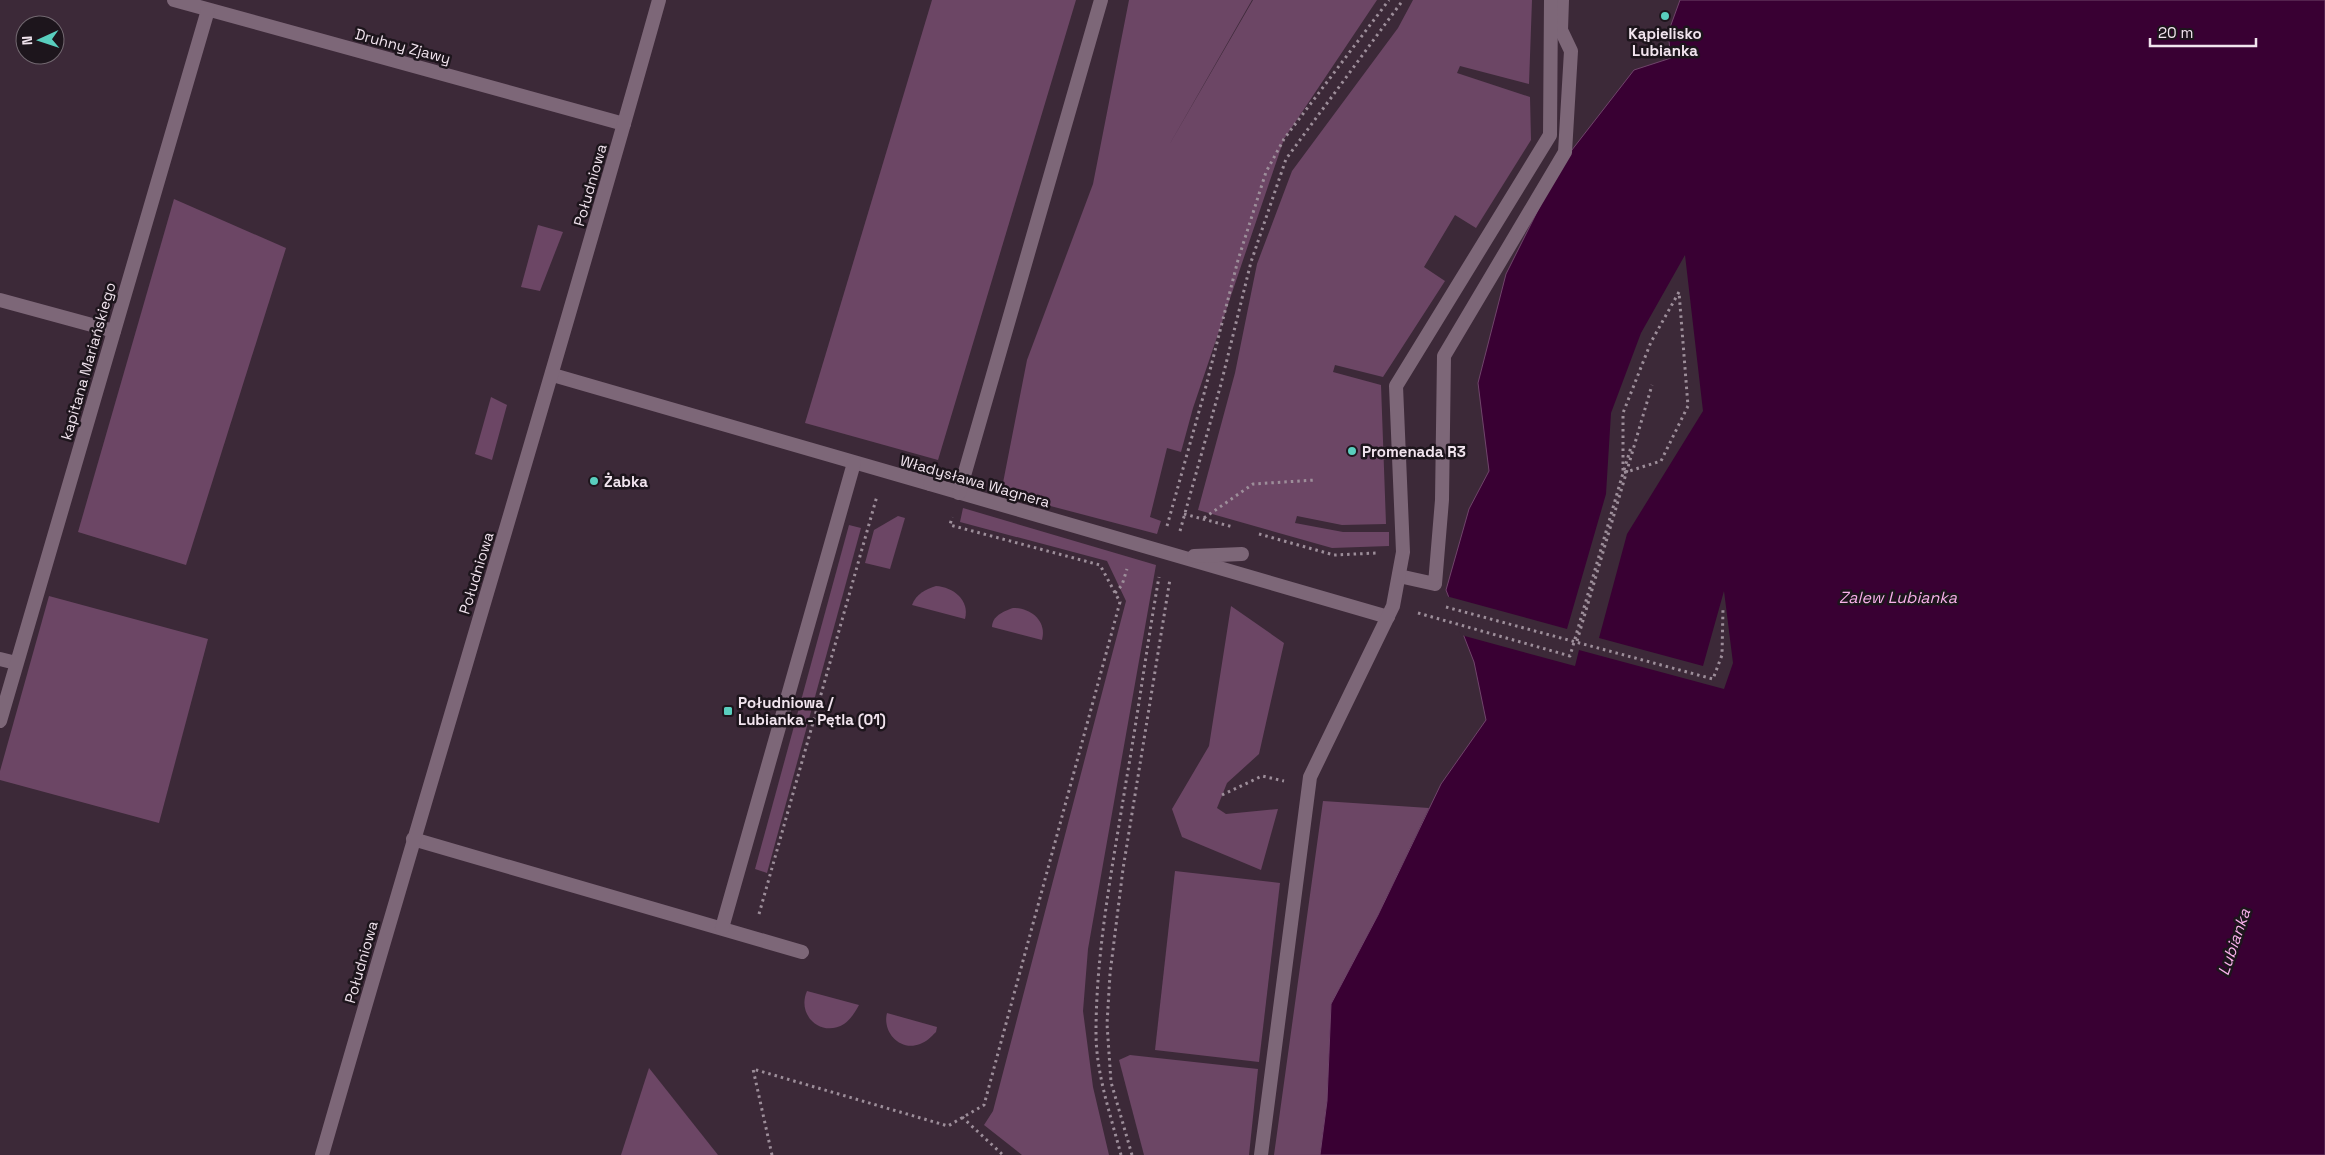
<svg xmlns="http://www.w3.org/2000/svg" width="2325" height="1155" viewBox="0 0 2325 1155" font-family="'Space Grotesk',sans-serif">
<rect width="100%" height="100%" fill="#3c2938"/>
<g fill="#6c4665">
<polygon points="932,0 1076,0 938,460 805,423"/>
<polygon points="1129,0 1252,0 1168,147 1253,0 1377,0 1284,139 1193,408 1181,452 1167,448 1150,517 1161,521 1157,534 1001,493 1027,360 1093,184"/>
<polygon points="1413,0 1532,0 1529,84 1460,66 1457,73 1530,97 1531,140 1476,228 1455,215 1424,267 1445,281 1383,377 1335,365 1333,372 1381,385 1386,524 1342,525 1297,516 1295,523 1343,532 1389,532 1389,546 1332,548 1198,510 1235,373 1257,264 1292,171 1398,28"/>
<polygon points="174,199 286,248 186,565 78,532"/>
<polygon points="538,225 563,232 540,291 521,287"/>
<polygon points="491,397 507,405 492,460 475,454"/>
<polygon points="963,508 1156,565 1088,949 1083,1011 1093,1087 1109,1155 1022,1155 984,1125 993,1111 1126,601 1107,561 960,522"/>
<polygon points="898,516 905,518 890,569 865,563 874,530"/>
<polygon points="849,525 861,528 767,873 755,869"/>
<path d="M936,586C953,587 970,600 965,619L912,605C916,594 926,589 936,586Z"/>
<polygon points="49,596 208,639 159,823 0,780 0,771"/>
<polygon points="1231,606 1284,643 1259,754 1227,783 1217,808 1226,814 1278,809 1261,870 1182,837 1172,809 1209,746"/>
<path d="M1013,608C1031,608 1047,621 1042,640L992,627C992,616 1004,611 1013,608Z"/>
<polygon points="1323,801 1429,808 1378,915 1331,1004 1327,1101 1320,1155 1274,1155"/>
<polygon points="1175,871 1280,883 1259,1062 1155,1050"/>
<path d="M807,991L859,1005C855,1012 851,1019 844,1024C822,1038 796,1016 807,991Z"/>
<path d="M887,1013L937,1027L936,1032C931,1037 926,1042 920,1044C900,1052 882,1032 887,1013Z"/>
<polygon points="1130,1055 1258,1069 1249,1155 1144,1155 1119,1060"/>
<polygon points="649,1068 718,1155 621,1155"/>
</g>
<polygon fill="#390033" stroke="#70446b" points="1680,0 2325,0 2325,1155 1320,1155 1327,1101 1331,1004 1378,915 1441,784 1486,720 1474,662 1446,590 1469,509 1489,471 1478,383 1506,274 1561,164 1634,70 1671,58 1668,33"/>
<polygon fill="#3c2938" points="1685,255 1703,411 1627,534 1599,638 1703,666 1724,591 1733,663 1724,689 1579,650 1575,666 1461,635 1446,596 1567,629 1606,494 1611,413 1641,333"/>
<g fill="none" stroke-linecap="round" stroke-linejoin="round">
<g stroke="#9d8e9a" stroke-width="3" stroke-dasharray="2.5 4" stroke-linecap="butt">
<polyline points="1624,470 1631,447"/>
<polyline points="1184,514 1233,527"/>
<polyline points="1204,518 1253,484 1316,480"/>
<polyline points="1167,526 1205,390 1238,260 1266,172 1284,139 1389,0"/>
<polyline points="1180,531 1221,384 1251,262 1286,159 1403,0"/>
<polyline points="1259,534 1334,555 1377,553"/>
<polyline points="1115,593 1122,585 1127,569"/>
<polyline points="1446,607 1713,679 1722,655 1723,608"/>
<polyline points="1418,613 1570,656 1623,473 1623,413 1651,342 1679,292 1688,406 1661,461 1623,473"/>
<polyline points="1577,641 1652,385"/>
<polyline points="1222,795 1262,776 1284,781"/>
<polyline points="759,914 877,496"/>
<polyline points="962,1117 1003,1155"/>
<polyline points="772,1155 753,1069 948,1126 984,1105 1120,602 1100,565 950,525 952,517"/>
<path d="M1121,1155C1111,1116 1096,1074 1096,1033C1096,949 1113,864 1126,782C1138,714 1147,645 1159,577"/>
<polyline points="1132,1155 1111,1082 1107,1024 1110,974 1123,869 1170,579"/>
</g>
<g stroke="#7d6778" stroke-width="14">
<polyline points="553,375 930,484"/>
<polyline points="413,839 802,952"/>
<polyline points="722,928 854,463"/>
</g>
<g stroke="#7d6778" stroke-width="14">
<polyline points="930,484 1388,617"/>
<polyline points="959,493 1101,0"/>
<polyline points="1194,556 1242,554"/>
<polyline points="1399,576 1435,584 1442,500 1444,356 1565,152 1571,51 1561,30 1562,0"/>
<polyline points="1261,1155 1310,777 1393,606 1403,552 1396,386 1550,135 1551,0"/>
</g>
<g stroke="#7d6778" stroke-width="14">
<polyline points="174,0 624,124"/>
<polyline points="0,300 114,331"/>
<polyline points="0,659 16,663"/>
<polyline points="0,721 208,10"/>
<path d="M322,1155C433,769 551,386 659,0"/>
</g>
</g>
<g fill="#59cebe" stroke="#1d151c" stroke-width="2">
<circle cx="1665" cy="16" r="5"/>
<circle cx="1352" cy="451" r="5"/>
<circle cx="594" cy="481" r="5"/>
<rect x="723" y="706" width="10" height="10" rx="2.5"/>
</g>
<g text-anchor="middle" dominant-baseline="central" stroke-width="5" stroke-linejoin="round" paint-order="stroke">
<g font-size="15" font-weight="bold" fill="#f1e4ee" stroke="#1d151c" text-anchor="start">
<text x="1665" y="33" text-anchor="middle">Kąpielisko<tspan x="1665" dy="17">Lubianka</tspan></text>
<text x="1362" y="451">Promenada R3</text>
<text x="604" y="481">Żabka</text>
<text x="738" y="702">Południowa /<tspan x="738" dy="17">Lubianka - Pętla (01)</tspan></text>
</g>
<g font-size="15" fill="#f1e4ee" stroke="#1d151c">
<text transform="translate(403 46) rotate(15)">Druhny Zjawy</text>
<text transform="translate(590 185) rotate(-74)">Południowa</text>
<text transform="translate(88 361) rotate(-74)">kapitana Mariańskiego</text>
<text transform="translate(975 481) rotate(16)">Władysława Wagnera</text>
<text transform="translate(476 573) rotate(-73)">Południowa</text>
<text transform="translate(361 962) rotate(-74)">Południowa</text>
</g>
<g font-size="16" font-style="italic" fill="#f8b1ea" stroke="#1d151c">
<text x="1898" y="597">Zalew Lubianka</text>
<text transform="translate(2234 942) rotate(-71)">Lubianka</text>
</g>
</g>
<g transform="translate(40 40) rotate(267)"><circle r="24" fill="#1d151c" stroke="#726870"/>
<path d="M0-4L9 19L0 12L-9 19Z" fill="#59cebe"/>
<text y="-8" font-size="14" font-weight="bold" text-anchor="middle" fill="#f1e4ee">N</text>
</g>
<path d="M2150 38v8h106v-8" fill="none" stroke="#f1e4ee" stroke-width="2.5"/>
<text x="2158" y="38" font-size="15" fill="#f1e4ee" stroke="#1d151c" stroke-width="4" paint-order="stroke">20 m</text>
</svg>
